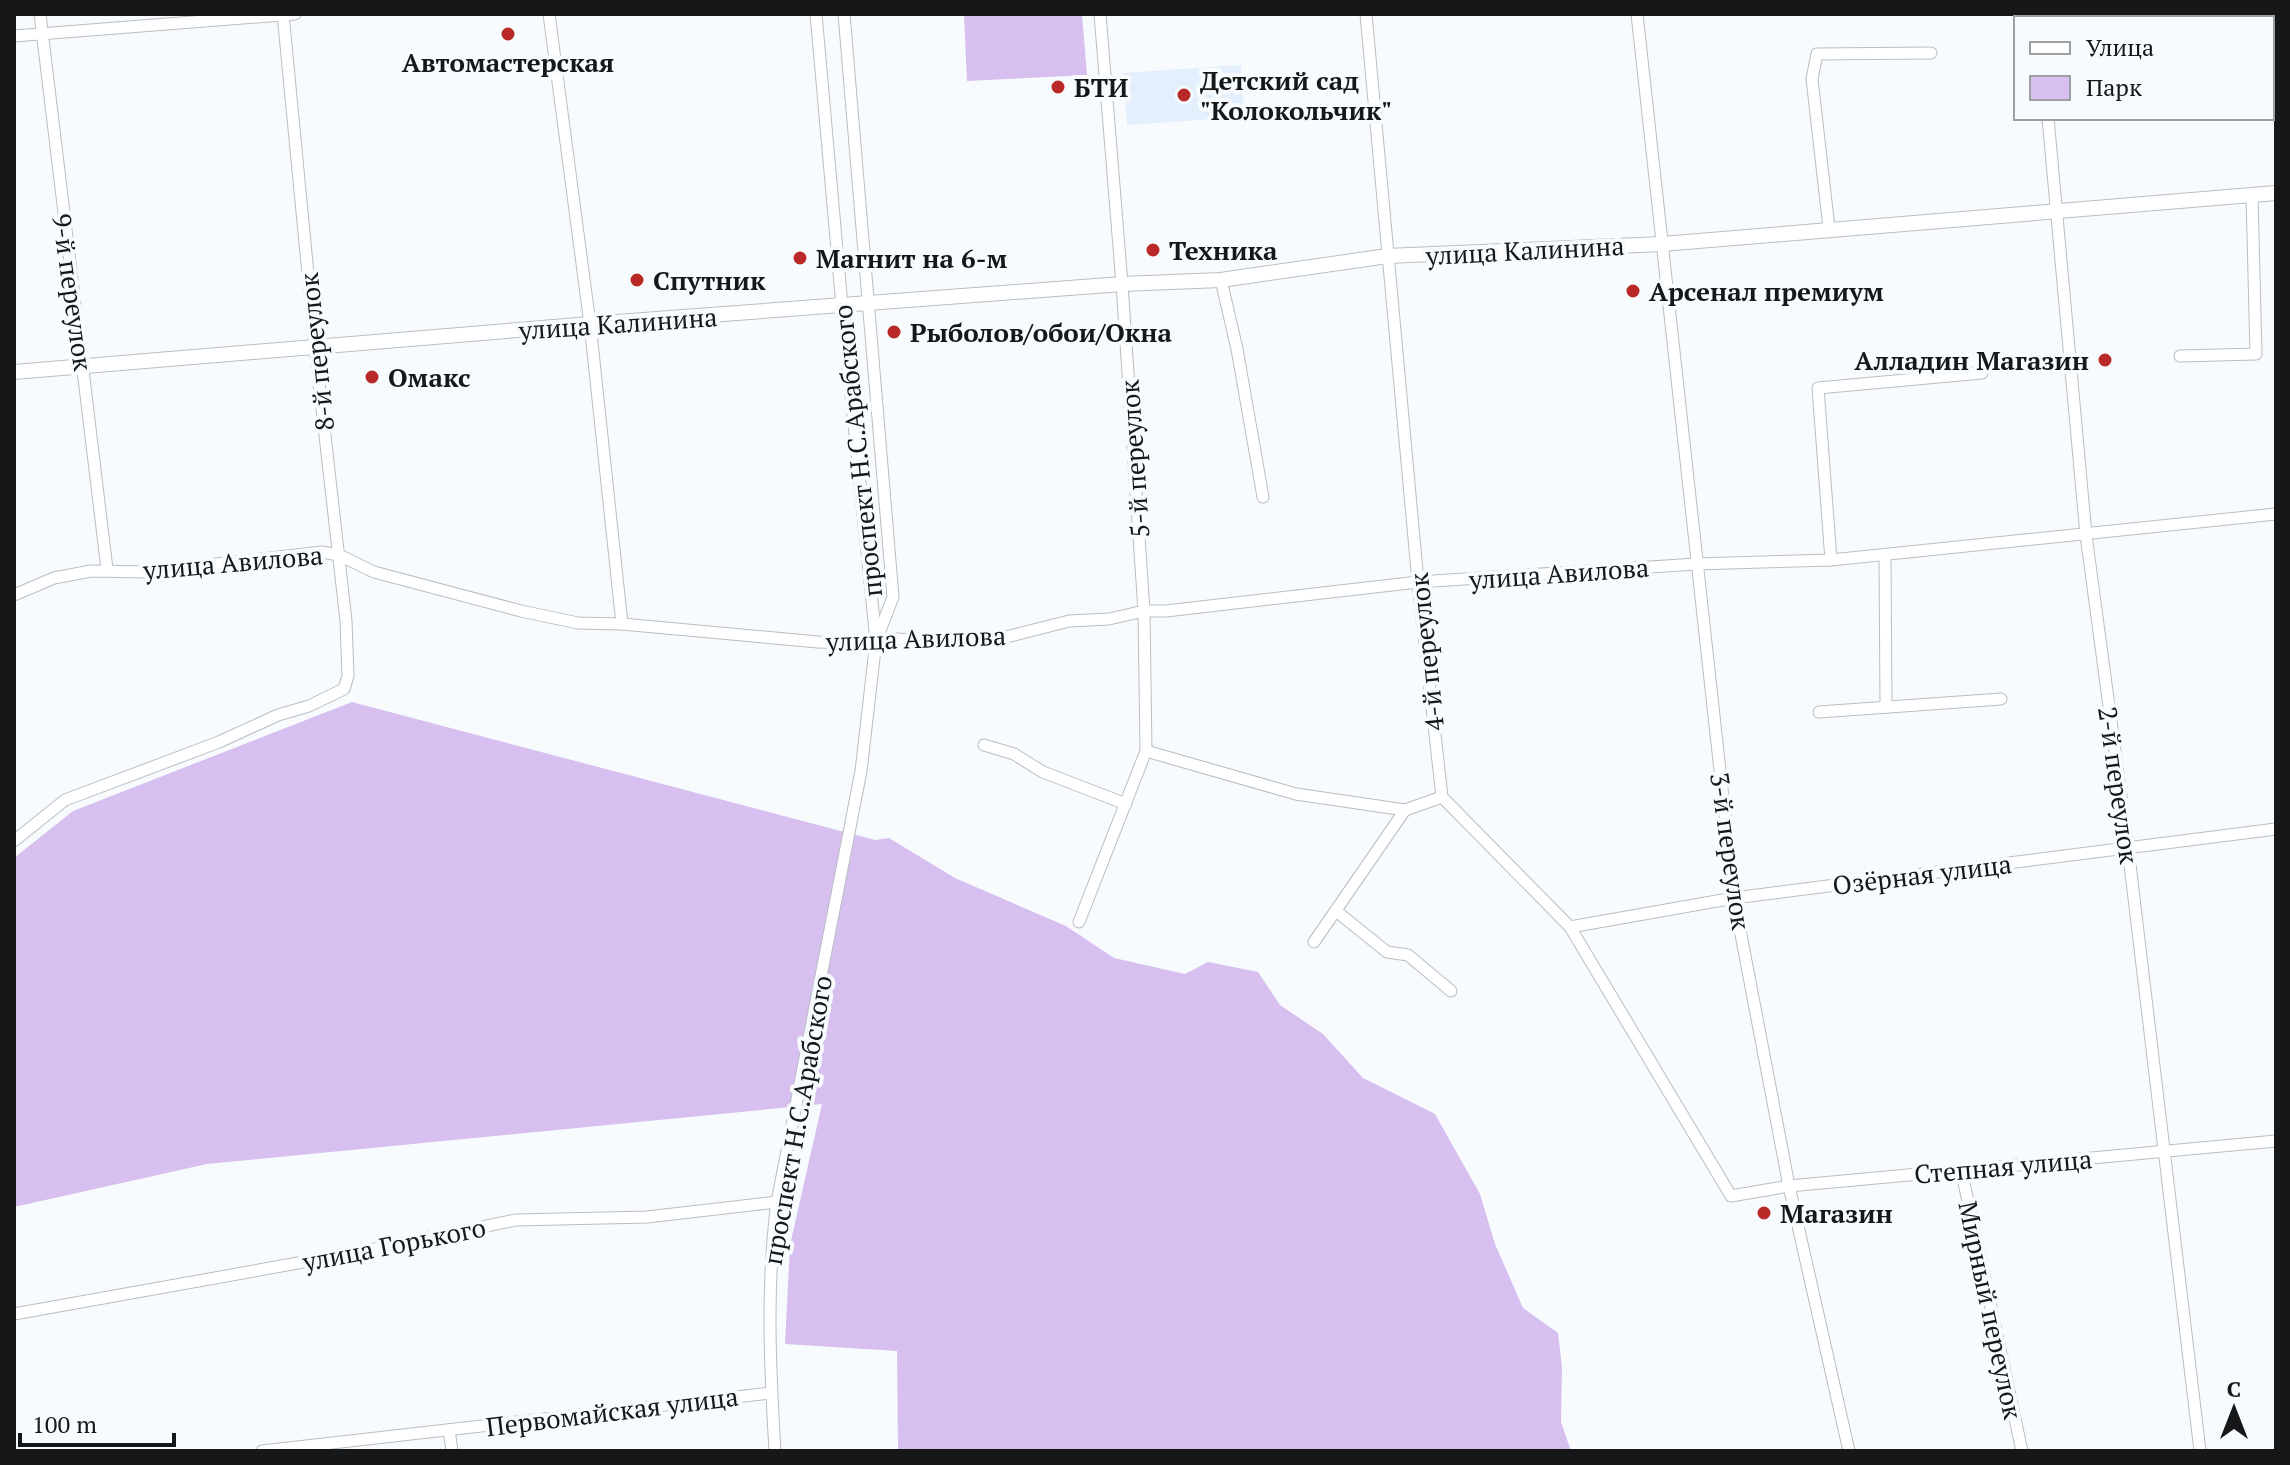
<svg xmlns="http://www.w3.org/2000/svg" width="2290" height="1465" viewBox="0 0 2290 1465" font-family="'PT Serif',serif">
<rect width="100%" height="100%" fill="#f8fbfe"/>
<polygon fill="#e4effd" points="1241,65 1244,117 1127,125 1123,73"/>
<g fill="#d7c0ef">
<polygon points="964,14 1082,14 1087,75 967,81"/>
<polygon points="352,702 875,840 889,838 955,878 1066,926 1114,958 1185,974 1208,962 1258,972 1280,1005 1323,1034 1363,1078 1435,1114 1480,1194 1495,1244 1523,1308 1558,1333 1562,1367 1561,1422 1571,1451 898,1451 897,1351 785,1344 790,1245 822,1104 207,1164 14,1207 14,858 73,811"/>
</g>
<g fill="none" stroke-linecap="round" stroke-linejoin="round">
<g stroke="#b8bdc5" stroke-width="13">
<g id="minor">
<polyline points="40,14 107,569"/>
<polyline points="549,14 590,324 622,624"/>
<polyline points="844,14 893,597 878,636"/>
<polyline points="1366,14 1418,582 1442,797 1570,927 1731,1196 1789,1186 2276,1141"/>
<polyline points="1637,14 1734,898 1789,1186 1849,1451"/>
<polyline points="2038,14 2038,18"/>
<polyline points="14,36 295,14"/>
<polyline points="2272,54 2276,54"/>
<polyline points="2048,118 2086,535 2128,848 2200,1451"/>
<polyline points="1829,228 1812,79 1817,54 1931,53"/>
<polyline points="1221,280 1237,349 1263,497"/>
<polyline points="2180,356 2256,354 2252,195"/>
<polyline points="1885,555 1886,707"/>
<polyline points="1831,560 1818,388 1982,373"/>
<polyline points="14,595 54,578 91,571 146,572 322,552 339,555 374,572 521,611 578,623 622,624 818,642 849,643 896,639 940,641 1010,636 1069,621 1109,619 1144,611 1166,611 1418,582 1696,564 1831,560 2276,514"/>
<polyline points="1819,712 2001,699"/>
<polyline points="984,745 1014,754 1043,772 1126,804"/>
<polyline points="1146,751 1296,794 1405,810"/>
<polyline points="14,841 65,800 219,742 278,715 309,706 344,689 348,676 346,621 315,347 283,14"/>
<polyline points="1336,911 1387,952 1408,955 1451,991"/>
<polyline points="1079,922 1146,751 1144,611 1122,284 1100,14"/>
<polyline points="1570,927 1734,898 2276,829"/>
<polyline points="1314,942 1405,810 1442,797"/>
<polyline points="1961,1169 2022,1451"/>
<polyline points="14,1314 365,1251 516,1220 647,1217 777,1202"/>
<polyline points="449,1430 452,1451"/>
<polyline points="262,1451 771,1393"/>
<path d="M775,1451C770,1367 766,1286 777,1202L861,771L876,641L842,306L816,14"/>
</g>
</g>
<g stroke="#b8bdc5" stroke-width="16">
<polyline id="major" points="14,372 590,324 1122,284 1221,280 1387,256 1662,244 2276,193"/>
</g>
<use href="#minor" stroke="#fff" stroke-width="11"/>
<use href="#major" stroke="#fff" stroke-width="14"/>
</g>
<g fill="#b82927" stroke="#f8fbfe" stroke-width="3">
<circle cx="508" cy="34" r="8"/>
<circle cx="1058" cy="87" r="8"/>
<circle cx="1184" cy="95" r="8"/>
<circle cx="1153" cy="250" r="8"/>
<circle cx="800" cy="258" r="8"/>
<circle cx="637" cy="280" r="8"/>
<circle cx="1633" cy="291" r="8"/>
<circle cx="894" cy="332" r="8"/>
<circle cx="2105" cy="360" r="8"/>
<circle cx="372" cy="377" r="8"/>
<circle cx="1764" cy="1213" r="8"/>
</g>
<g text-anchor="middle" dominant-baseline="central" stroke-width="8" stroke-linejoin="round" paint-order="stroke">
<g font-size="26" font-weight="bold" fill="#151719" stroke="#f8fbfe" text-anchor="start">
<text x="508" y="62" text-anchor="middle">Автомастерская</text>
<text x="1200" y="80">Детский сад<tspan x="1200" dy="30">"Колокольчик"</tspan></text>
<text x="1074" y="87">БТИ</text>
<text x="1169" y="250">Техника</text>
<text x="816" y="258">Магнит на 6-м</text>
<text x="653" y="280">Спутник</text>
<text x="1649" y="291">Арсенал премиум</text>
<text x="910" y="332">Рыболов/обои/Окна</text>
<text x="2089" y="360" text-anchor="end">Алладин Магазин</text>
<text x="388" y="377">Омакс</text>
<text x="1780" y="1213">Магазин</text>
</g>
<g font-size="26" fill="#151719" stroke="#f8fbfe">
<text transform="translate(1525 250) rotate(-3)">улица Калинина</text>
<text transform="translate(73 292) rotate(82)">9-й переулок</text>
<text transform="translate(618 323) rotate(-4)">улица Калинина</text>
<text transform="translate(316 352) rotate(-96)">8-й переулок</text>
<text transform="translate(857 451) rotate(-96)">проспект Н.С.Арабского</text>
<text transform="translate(1134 459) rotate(-94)">5-й переулок</text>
<text transform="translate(233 562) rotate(-5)">улица Авилова</text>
<text transform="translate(1559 573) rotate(-4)">улица Авилова</text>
<text transform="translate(916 638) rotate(-2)">улица Авилова</text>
<text transform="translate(1426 652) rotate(-96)">4-й переулок</text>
<text transform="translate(2119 785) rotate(82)">2-й переулок</text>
<text transform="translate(1731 851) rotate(82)">3-й переулок</text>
<text transform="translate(1922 874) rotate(-7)">Озёрная улица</text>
<text transform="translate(797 1120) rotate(-80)">проспект Н.С.Арабского</text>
<text transform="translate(2003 1166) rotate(-5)">Степная улица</text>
<text transform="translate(394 1244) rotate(-11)">улица Горького</text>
<text transform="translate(1991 1310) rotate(78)">Мирный переулок</text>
<text transform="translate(612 1411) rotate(-7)">Первомайская улица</text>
</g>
</g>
<rect width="2290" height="1465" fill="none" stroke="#151719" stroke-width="32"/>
<rect x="2014" y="16" width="260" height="104" fill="#f8fbfe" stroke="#9da0a2" stroke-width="2"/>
<rect x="2030" y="42" width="40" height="12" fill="#ffffff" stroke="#9da0a2" stroke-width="2"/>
<text x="2086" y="56" font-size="24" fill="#151719">Улица</text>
<rect x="2030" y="76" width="40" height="24" fill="#d7c0ef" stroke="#9da0a2" stroke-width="2"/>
<text x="2086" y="96" font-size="24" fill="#151719">Парк</text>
<g transform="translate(2234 1409)" stroke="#f8fbfe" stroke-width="6" paint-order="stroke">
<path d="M0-6L14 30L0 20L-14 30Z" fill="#151719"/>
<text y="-12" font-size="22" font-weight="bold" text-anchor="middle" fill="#151719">С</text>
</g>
<path d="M20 1433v12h154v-12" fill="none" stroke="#151719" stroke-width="4"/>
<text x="32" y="1433" font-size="24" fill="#151719" stroke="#f8fbfe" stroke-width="6" paint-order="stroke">100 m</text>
</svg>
